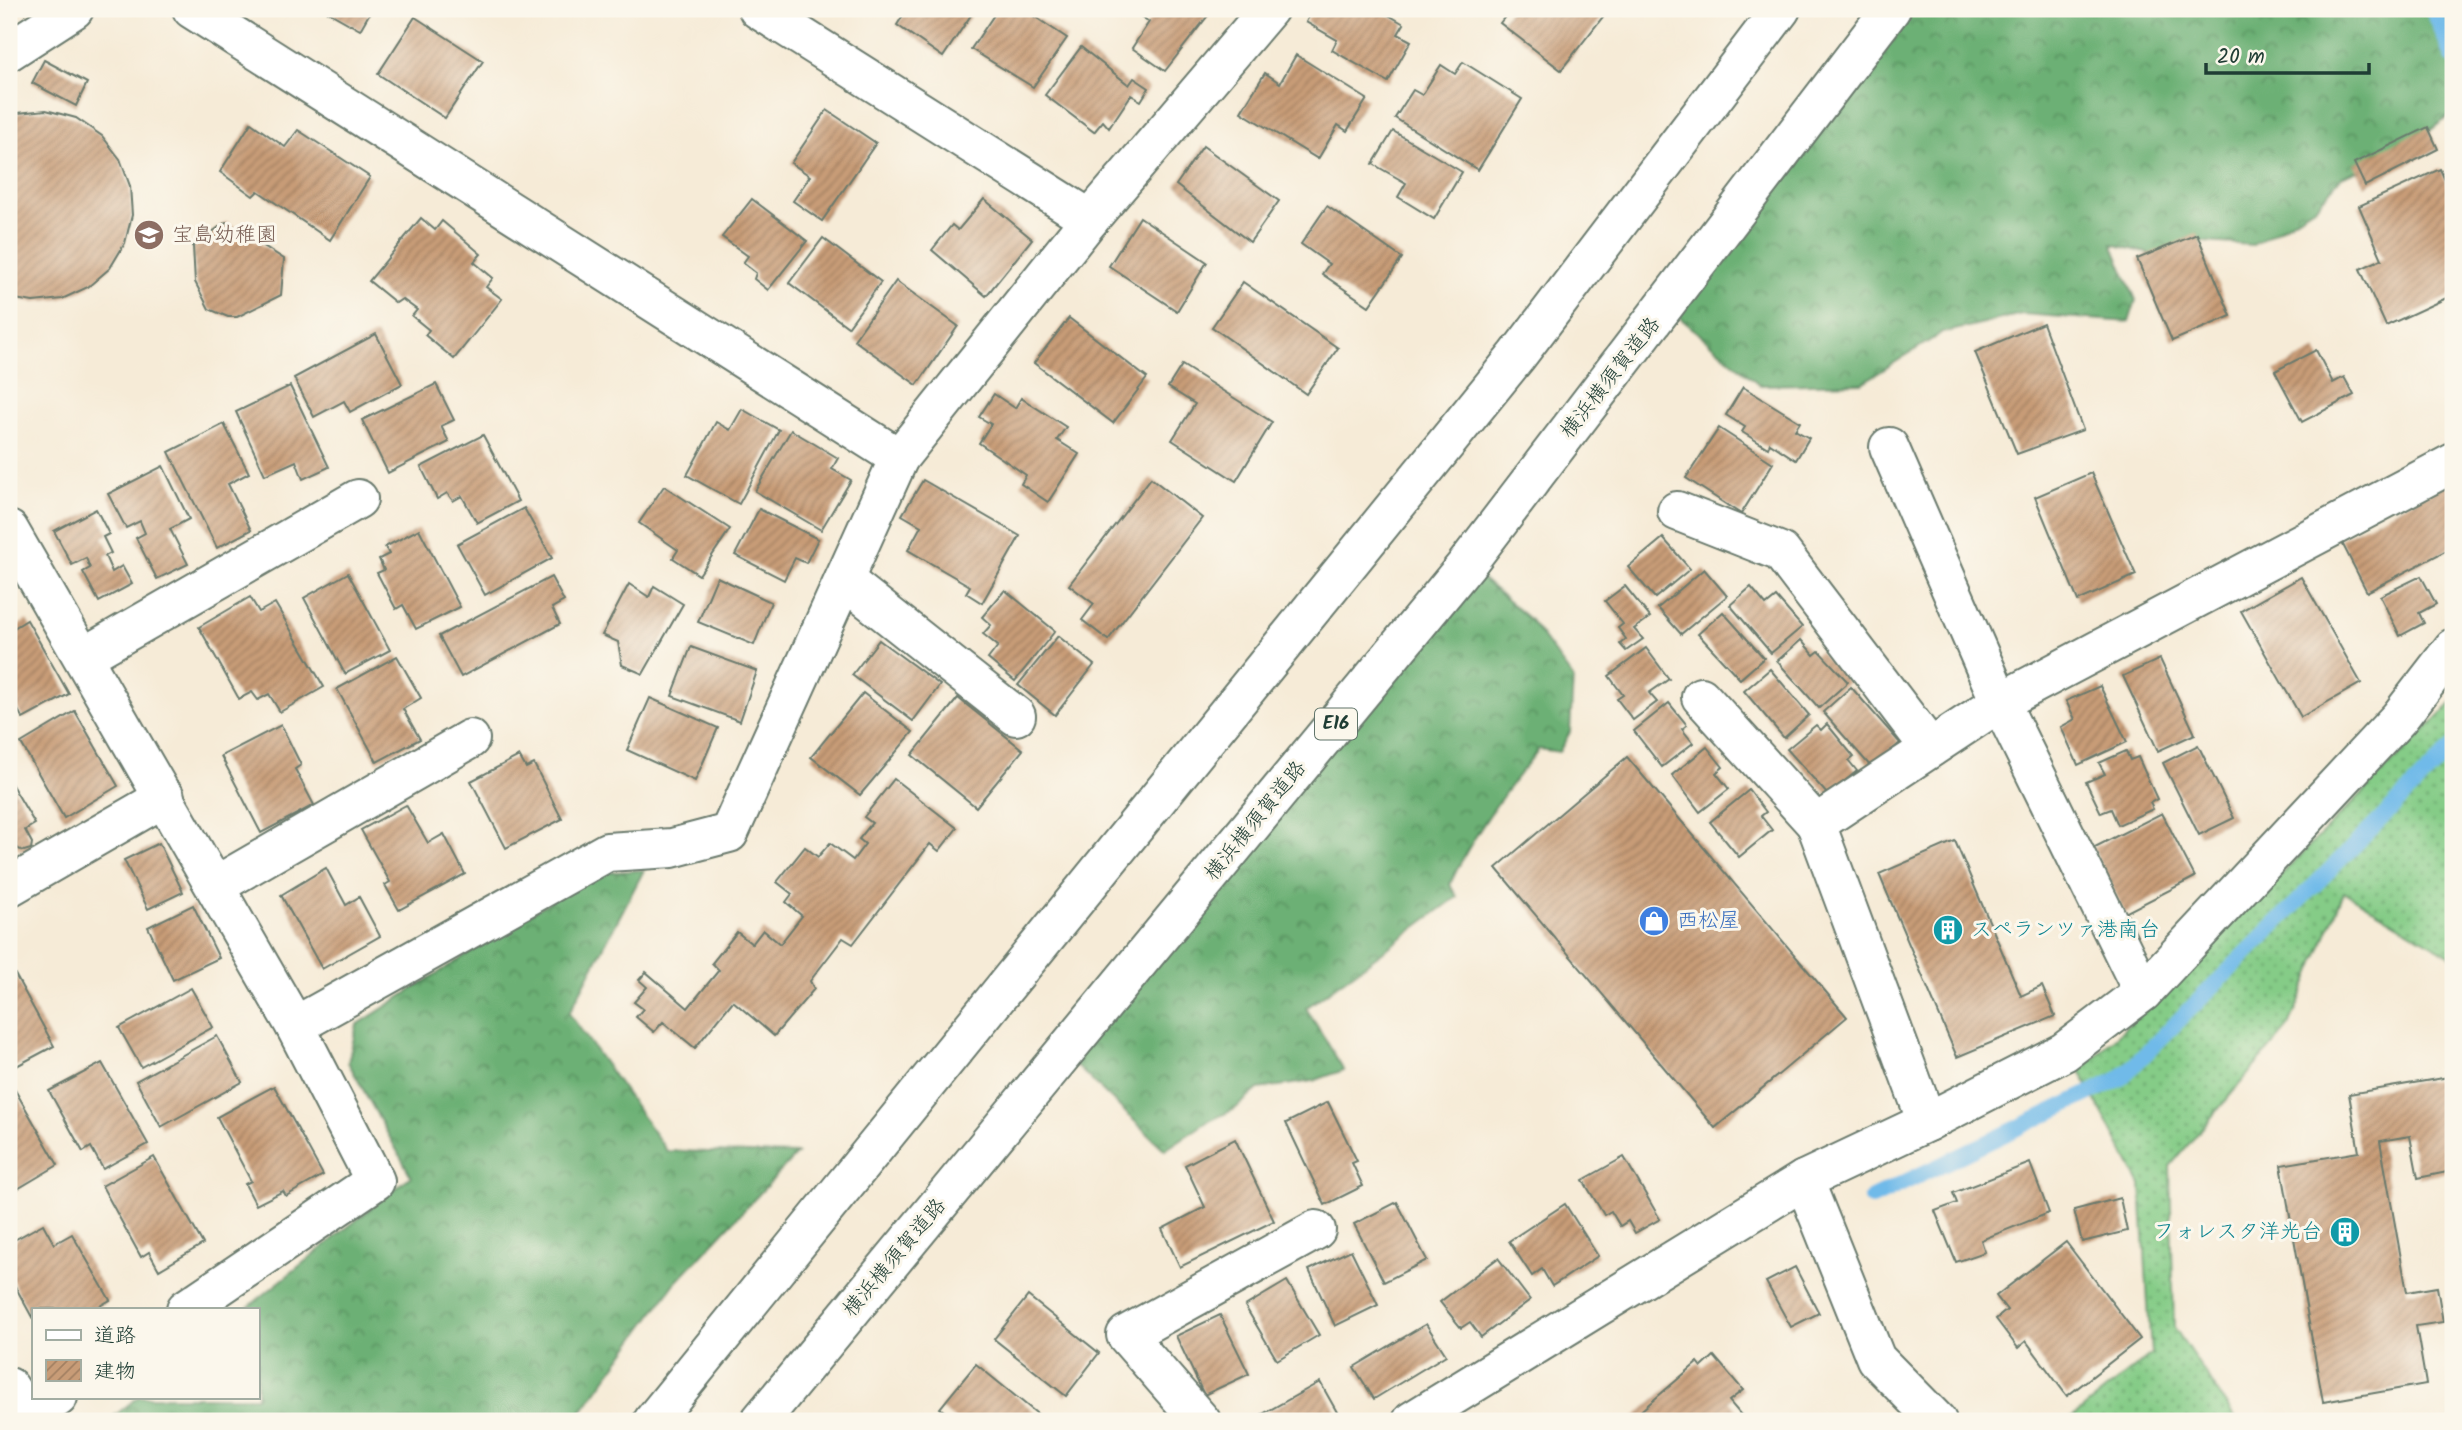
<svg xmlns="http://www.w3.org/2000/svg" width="2462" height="1430" viewBox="0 0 2462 1430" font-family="Kalam,'Klee One',sans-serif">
<defs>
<pattern id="grass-dots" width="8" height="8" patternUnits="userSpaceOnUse" patternTransform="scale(1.75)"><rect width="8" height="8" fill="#85cc87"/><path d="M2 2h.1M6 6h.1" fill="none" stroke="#6ca76f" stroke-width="1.8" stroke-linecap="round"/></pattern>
<pattern id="forest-crowns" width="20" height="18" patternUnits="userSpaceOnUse" patternTransform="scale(1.75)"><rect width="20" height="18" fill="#6cb074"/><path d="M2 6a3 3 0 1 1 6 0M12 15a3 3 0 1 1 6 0" fill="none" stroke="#589060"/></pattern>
<pattern id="building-hatch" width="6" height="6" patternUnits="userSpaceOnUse" patternTransform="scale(1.75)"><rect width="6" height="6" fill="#c89c77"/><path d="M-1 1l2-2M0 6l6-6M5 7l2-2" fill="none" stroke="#a28062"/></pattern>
</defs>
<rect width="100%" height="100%" fill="#fbf7ec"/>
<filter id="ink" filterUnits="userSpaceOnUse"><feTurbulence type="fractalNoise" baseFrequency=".0143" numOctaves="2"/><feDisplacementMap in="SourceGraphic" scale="14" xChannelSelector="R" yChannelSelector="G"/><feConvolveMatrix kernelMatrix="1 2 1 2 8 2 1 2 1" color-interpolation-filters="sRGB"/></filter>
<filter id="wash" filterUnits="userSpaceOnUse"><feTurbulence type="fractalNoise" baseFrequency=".00686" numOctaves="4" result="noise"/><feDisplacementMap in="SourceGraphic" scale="28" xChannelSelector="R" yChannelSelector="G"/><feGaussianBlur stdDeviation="1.57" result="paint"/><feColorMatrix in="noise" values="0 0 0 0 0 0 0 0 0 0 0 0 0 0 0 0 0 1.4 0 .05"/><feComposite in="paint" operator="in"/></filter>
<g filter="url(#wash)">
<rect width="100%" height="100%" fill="#f6ebd7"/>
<polygon fill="url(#grass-dots)" stroke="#52845e" stroke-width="2" points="2453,702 2453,957 2344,892 2289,1026 2170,1166 2174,1327 2237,1421 2068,1421 2151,1354 2141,1185 2080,1071 2192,964"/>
<g fill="url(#forest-crowns)" stroke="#467654" stroke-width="2">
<polygon points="1891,9 2453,9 2453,108 2450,115 2401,153 2341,177 2317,205 2253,245 2188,241 2162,257 2112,244 2136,300 2129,322 2022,314 1942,333 1862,383 1760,385 1666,306"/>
<path d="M1466,565L1529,619L1573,678L1570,732L1559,752L1539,749C1504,793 1473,834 1450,884L1457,897L1306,1008L1344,1070L1313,1081L1258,1089L1235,1109L1207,1122L1165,1150L1065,1055Z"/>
<polygon points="644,870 569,1013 667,1151 797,1154 675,1283 575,1421 108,1421 138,1397 257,1397 257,1309 246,1309 411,1176 348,1062 357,1025 594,873"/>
</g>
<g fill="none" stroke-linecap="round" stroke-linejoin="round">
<g stroke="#70bae9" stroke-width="16">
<polyline points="2433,9 2453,57"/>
<polyline points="1872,1198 2121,1078 2453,747"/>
</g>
</g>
<g id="blocks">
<g fill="url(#building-hatch)">
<polygon points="323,9 372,9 360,30"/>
<polygon points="507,9 523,9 519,16"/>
<polygon points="907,9 975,9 943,57 897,25"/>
<polygon points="998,9 1023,9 1067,38 1033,87 971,49"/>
<polygon points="1131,9 1213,9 1165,71 1132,48 1149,22"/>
<polygon points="1313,9 1378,9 1404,24 1398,34 1411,41 1388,82 1332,50 1337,40 1306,22"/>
<polygon points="1511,9 1609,9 1561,70 1500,23"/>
<polygon points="415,17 483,61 445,118 378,74"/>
<polygon points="1081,47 1129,85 1134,78 1149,88 1141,101 1131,95 1109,128 1103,121 1094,132 1045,95"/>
<polygon points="1296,55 1367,99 1347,131 1338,125 1318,159 1241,112 1265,73 1280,83"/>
<polygon points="44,60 87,83 76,106 32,83"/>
<polygon points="1463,62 1522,99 1478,170 1395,118 1413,90 1422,95 1441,65 1455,74"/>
<polygon points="46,110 76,118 102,136 120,159 130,186 132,215 125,243 110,268 88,287 62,299 33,302 9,298 9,114"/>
<polygon points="827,110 876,143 822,221 793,201 810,176 791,163"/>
<polygon points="251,123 285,147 298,130 370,177 330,240 258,191 253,196 220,172"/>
<polygon points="2428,127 2438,149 2365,186 2354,163"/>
<polygon points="1393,131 1462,172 1434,219 1398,197 1406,183 1373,164"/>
<polygon points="1203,146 1279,201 1250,242 1176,185"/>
<polygon points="2440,169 2453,198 2453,295 2386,326 2360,269 2382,259 2359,206"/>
<polygon points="752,199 807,241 768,290 754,279 756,273 743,263 748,256 722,237"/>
<polygon points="984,199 1032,239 986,296 932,250 952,225 958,230"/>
<polygon points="1327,206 1402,258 1369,306 1322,274 1329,264 1301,244"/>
<polygon points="1140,217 1207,262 1177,311 1109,266"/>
<polygon points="421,218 435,230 442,221 481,254 474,262 493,278 486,287 502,299 454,359 425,335 429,330 412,316 417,310 402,299 396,303 369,281"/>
<polygon points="226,222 284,259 281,295 237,317 228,317 209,309 195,282 193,246"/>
<polygon points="2197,234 2231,316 2172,341 2137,259"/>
<polygon points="823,238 881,282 848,327 789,283"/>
<polygon points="896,281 958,326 917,385 854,340"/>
<polygon points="1243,282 1338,348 1306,394 1212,327"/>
<polygon points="1069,318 1147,378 1113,423 1034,363"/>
<polygon points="2043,323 2083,430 2017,454 1975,352"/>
<polygon points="376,334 402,384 350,412 344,401 314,417 294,378"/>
<polygon points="2316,350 2333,383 2344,377 2354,395 2302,422 2275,371"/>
<polygon points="1182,365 1272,422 1236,481 1172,440 1195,404 1168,387"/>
<polygon points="436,384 454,420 441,426 449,442 388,473 362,420"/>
<polygon points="290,386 329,467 303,479 296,461 265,475 236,412"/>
<polygon points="1743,387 1800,422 1795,430 1809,438 1796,460 1770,443 1768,448 1742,432 1745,427 1726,415"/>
<polygon points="994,394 1015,408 1021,398 1066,427 1057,440 1079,454 1048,502 1021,484 1026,475 979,443 991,424 979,417"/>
<polygon points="742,409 779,430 739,504 687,475 716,422 730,430"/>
<polygon points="224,424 249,473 228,484 251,530 217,548 169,452"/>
<polygon points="1719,428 1773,463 1741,514 1686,478"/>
<polygon points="791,430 838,458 832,469 851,480 821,530 755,491"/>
<polygon points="483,435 518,501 477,523 462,496 453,501 447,493 437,499 421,467"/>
<polygon points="163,466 189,519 170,529 188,564 157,579 136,538 145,533 140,521 126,528 108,494"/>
<polygon points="2091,473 2136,575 2078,601 2035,497"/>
<polygon points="1151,478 1202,518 1108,640 1082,620 1094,604 1069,585"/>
<polygon points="923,480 1020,536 982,603 966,593 970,586 908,550 921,526 902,515"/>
<polygon points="2453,480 2453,547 2367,592 2340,539"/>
<polygon points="664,486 730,529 699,575 673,558 678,550 639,523"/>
<polygon points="524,508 552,558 485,595 457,544"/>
<polygon points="96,509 109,534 103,537 111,553 105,556 112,572 122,566 132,584 99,602 83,572 90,568 86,558 72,565 54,531"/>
<polygon points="759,509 818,539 806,563 795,558 784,580 735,555"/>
<polygon points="419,529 460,607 416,629 403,605 396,609 377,573 384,570 379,559 389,554 385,547"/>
<polygon points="1663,538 1690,569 1655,598 1628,567"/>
<polygon points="1704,569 1727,596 1681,634 1658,608"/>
<polygon points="348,573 390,650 345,674 304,598"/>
<polygon points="2421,576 2436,604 2419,613 2424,623 2400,636 2380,596"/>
<polygon points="551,577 564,601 552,608 560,624 461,677 439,636"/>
<polygon points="717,577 771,602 754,645 698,622"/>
<polygon points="2301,577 2361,683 2301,717 2241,611"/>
<polygon points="629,584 649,597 654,586 683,604 643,674 622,665 618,642 602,635"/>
<polygon points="1625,586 1650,617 1634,629 1643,639 1626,651 1620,644 1626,639 1618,628 1623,624 1605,601"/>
<polygon points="1751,587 1766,605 1776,597 1802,627 1771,653 1730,605"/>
<polygon points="1005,590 1055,631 1015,681 988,659 998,646 983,634 991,625 982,617"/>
<polygon points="250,597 259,612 275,603 324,687 280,712 269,694 258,700 252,692 239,699 199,627"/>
<polygon points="1723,612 1764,658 1740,679 1698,634"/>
<polygon points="27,620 69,694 23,719 9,694 9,631"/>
<polygon points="1058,636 1094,665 1055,715 1018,685"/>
<polygon points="879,640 940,685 913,721 852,675"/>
<polygon points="1801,640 1814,655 1819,651 1848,682 1819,708 1777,661"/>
<polygon points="691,647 757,671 740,721 672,696"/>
<polygon points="1646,648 1669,679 1649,693 1657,702 1633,720 1617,699 1623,695 1609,676"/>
<polygon points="397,656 421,698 403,709 420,739 377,762 337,689"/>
<polygon points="2160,659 2195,734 2158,751 2123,676"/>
<polygon points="1770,669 1809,715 1784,738 1744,691"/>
<polygon points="2100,686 2127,742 2078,765 2061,727 2075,719 2066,701"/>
<polygon points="1851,687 1900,743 1872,768 1823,712"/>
<polygon points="863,693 913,732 860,795 811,757"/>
<polygon points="650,698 718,728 695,781 627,750"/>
<polygon points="958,698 1023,750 976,807 912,755"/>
<polygon points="1669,703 1687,725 1682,729 1693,743 1662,767 1634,731"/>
<polygon points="75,711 118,786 64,818 21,743"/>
<polygon points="1827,724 1854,757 1849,761 1857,771 1828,795 1787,749 1816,725 1821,730"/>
<polygon points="281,725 301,765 295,769 314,805 261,833 221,756"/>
<polygon points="2198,745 2234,818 2199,835 2163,763"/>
<polygon points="1707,747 1723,767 1716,773 1729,789 1700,812 1672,775"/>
<polygon points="2126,751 2130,760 2138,757 2157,799 2150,803 2153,809 2118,825 2111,809 2101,813 2086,782 2105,774 2099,763"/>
<polygon points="519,756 526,768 534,764 562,819 506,848 471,781"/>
<polygon points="1627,757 1847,1017 1715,1128 1496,868"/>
<polygon points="894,779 957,828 939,851 930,844 853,944 843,938 810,981 814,989 774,1036 733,1001 695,1048 663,1022 654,1032 636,1017 643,1009 634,1002 647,987 639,980 646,972 688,1008 719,970 712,963 737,932 752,944 763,930 780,944 802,916 786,902 792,894 777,882 805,847 818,857 830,843 853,860 865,844 859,839 872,823 864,817"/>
<polygon points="9,780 35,824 25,830 32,843 31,849 24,851 18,849 13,839 9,841"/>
<polygon points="1749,790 1766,812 1761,816 1772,830 1739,857 1710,822"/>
<polygon points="406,805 428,843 444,834 465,874 399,910 385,885 390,882 361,830"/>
<polygon points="2162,813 2195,877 2125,913 2093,848"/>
<polygon points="1955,841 2021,996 2042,986 2055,1016 1957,1057 1879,874"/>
<polygon points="159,843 183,892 148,909 124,860"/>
<polygon points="326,868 346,905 359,897 380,936 322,969 281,895"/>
<polygon points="193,905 219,958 173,980 148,927"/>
<polygon points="11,967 54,1046 9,1070 9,969"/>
<polygon points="191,988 213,1027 141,1067 119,1028"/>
<polygon points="217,1036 242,1082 161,1127 136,1081"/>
<polygon points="102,1063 148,1144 103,1169 91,1147 83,1152 49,1091"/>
<polygon points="2449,1077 2453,1101 2453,1150 2448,1151 2452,1171 2418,1178 2410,1136 2380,1141 2407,1292 2437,1287 2443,1322 2416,1326 2426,1384 2323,1402 2281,1165 2359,1152 2349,1094"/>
<polygon points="274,1086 323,1175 286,1196 283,1191 256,1205 245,1184 251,1181 217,1117"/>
<polygon points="15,1090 58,1165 9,1194 9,1094"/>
<polygon points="1328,1102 1357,1161 1352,1163 1363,1186 1325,1205 1286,1123"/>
<polygon points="1235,1139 1274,1221 1180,1267 1162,1229 1205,1207 1185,1165"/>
<polygon points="154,1157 203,1244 159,1270 149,1252 141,1257 102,1186"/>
<polygon points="1624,1157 1660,1219 1635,1233 1628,1221 1620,1226 1611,1211 1604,1215 1583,1180"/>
<polygon points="2030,1163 2049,1213 1981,1240 1985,1252 1956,1262 1935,1211 1957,1203 1953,1193"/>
<polygon points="2120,1198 2127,1231 2082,1242 2074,1210"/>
<polygon points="1397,1202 1427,1260 1384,1282 1354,1224"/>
<polygon points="1565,1204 1598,1256 1552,1286 1542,1269 1532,1276 1509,1241"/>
<polygon points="43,1224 54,1244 72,1234 110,1300 94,1309 33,1309 33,1319 9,1275 9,1243"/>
<polygon points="2066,1242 2140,1339 2067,1396 2026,1341 2018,1348 1996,1319 2007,1310 1996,1296"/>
<polygon points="1351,1250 1378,1305 1335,1326 1309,1270"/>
<polygon points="1498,1258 1530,1300 1481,1337 1470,1322 1461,1328 1440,1302"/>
<polygon points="1795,1267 1819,1313 1791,1327 1766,1282"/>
<polygon points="1287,1281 1319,1335 1277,1360 1245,1306"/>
<polygon points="1028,1296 1099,1353 1066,1396 994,1339"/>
<polygon points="1220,1315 1249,1374 1204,1395 1176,1336"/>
<polygon points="1426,1324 1446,1355 1374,1399 1354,1367"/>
<polygon points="1714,1356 1743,1390 1729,1401 1746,1421 1629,1421 1698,1362 1702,1367"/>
<polygon points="976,1364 1046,1421 956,1421 940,1408"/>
<polygon points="1320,1382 1342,1421 1250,1421"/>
</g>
</g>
</g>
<g filter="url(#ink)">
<use href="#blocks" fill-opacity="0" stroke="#6a7a6d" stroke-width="2"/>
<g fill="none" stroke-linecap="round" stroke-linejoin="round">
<g stroke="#6a7a6d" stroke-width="42">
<g id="minor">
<polyline points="192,9 899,458"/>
<polyline points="758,9 1090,219"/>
<polyline points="9,51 74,9"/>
<polyline points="1889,447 2000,702 2143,992"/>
<polyline points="1677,511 1781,552 1930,748"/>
<polyline points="9,530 295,1026 607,852 672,848 729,833 899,458 1090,219 1269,9"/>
<polyline points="844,580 1016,716"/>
<polyline points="83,657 358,499"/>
<polyline points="1701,697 1816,824"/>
<polyline points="215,886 470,739"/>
<polyline points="9,887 165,797"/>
<polyline points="1927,1122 1816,824 2000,702 2453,463"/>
<polyline points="1804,1180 1876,1359 1937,1421"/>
<polyline points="186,1309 375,1181 295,1026"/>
<polyline points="9,1387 28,1417 58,1397"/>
<polyline points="1201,1421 1126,1335 1316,1230"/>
<polyline points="1412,1421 1804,1180 1927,1122 2064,1052 2143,992 2399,718 2453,648"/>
</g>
</g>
<g stroke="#6a7a6d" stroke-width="42">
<g id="highway">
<polyline points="653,1421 1517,356 1781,9"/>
<polyline points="760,1421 1466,565 1891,9"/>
</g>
</g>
<use href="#minor" stroke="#fff" stroke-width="38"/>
<use href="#highway" stroke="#fff" stroke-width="38"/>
</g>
</g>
<defs>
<g id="school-disc" transform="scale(1.575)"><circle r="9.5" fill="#8d6e63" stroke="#fbf7ec"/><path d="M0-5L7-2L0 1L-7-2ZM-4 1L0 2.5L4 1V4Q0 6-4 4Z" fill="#fff"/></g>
<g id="shop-disc" transform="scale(1.575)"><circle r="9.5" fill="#3f7fe0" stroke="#fbf7ec"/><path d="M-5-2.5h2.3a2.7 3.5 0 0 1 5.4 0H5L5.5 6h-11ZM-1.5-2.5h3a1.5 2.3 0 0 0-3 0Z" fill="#fff"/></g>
<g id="building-disc" transform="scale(1.575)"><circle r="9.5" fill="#0f9aa8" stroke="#fbf7ec"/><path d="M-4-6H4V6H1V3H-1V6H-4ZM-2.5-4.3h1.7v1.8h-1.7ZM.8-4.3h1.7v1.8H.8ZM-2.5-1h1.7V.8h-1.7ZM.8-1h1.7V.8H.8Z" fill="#fff"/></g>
</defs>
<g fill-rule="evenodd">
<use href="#school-disc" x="149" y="235"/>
<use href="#shop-disc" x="1654" y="921"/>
<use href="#building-disc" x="1948" y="930"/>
<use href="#building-disc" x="2345" y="1232"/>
</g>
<g text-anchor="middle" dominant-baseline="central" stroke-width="6" stroke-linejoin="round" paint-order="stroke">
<rect fill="#fbf7ec" stroke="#61756b" stroke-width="2" x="1315" y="708.5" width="42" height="31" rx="5"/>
<g font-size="19" font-weight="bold" fill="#1f3d34">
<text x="1336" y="724">E16</text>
</g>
<g font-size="21" fill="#785e54" stroke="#fbf7ec" text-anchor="start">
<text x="172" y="235">宝島幼稚園</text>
</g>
<g font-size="21" fill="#1f3d34" stroke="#fbf7ec">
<text transform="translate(1611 378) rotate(-52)">横浜横須賀道路</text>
<text transform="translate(1256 821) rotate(-51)">横浜横須賀道路</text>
<text transform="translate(895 1258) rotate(-50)">横浜横須賀道路</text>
</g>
<g font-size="21" fill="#366cbe" stroke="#fbf7ec" text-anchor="start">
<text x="1677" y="921">西松屋</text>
</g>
<g font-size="21" fill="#0d838f" stroke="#fbf7ec" text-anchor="start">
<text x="1971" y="930">スペランツァ港南台</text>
<text x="2322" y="1232" text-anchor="end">フォレスタ洋光台</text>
</g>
</g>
<rect width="2462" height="1430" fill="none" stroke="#fbf7ec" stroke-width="35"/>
<rect x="32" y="1308" width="228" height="91" fill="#fbf7ec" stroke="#a3ada2" stroke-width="2"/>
<rect x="46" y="1330" width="35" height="10" fill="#ffffff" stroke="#a3ada2" stroke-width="2"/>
<text x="94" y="1342" font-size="21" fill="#1f3d34">道路</text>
<rect x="46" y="1360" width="35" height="21" fill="url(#building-hatch)" stroke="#a3ada2" stroke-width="2"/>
<text x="94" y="1378" font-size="21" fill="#1f3d34">建物</text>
<path d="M2206 63v10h163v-10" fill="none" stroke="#1f3d34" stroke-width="3.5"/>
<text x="2217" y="63" font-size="21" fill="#1f3d34" stroke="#fbf7ec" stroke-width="5" paint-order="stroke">20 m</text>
</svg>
